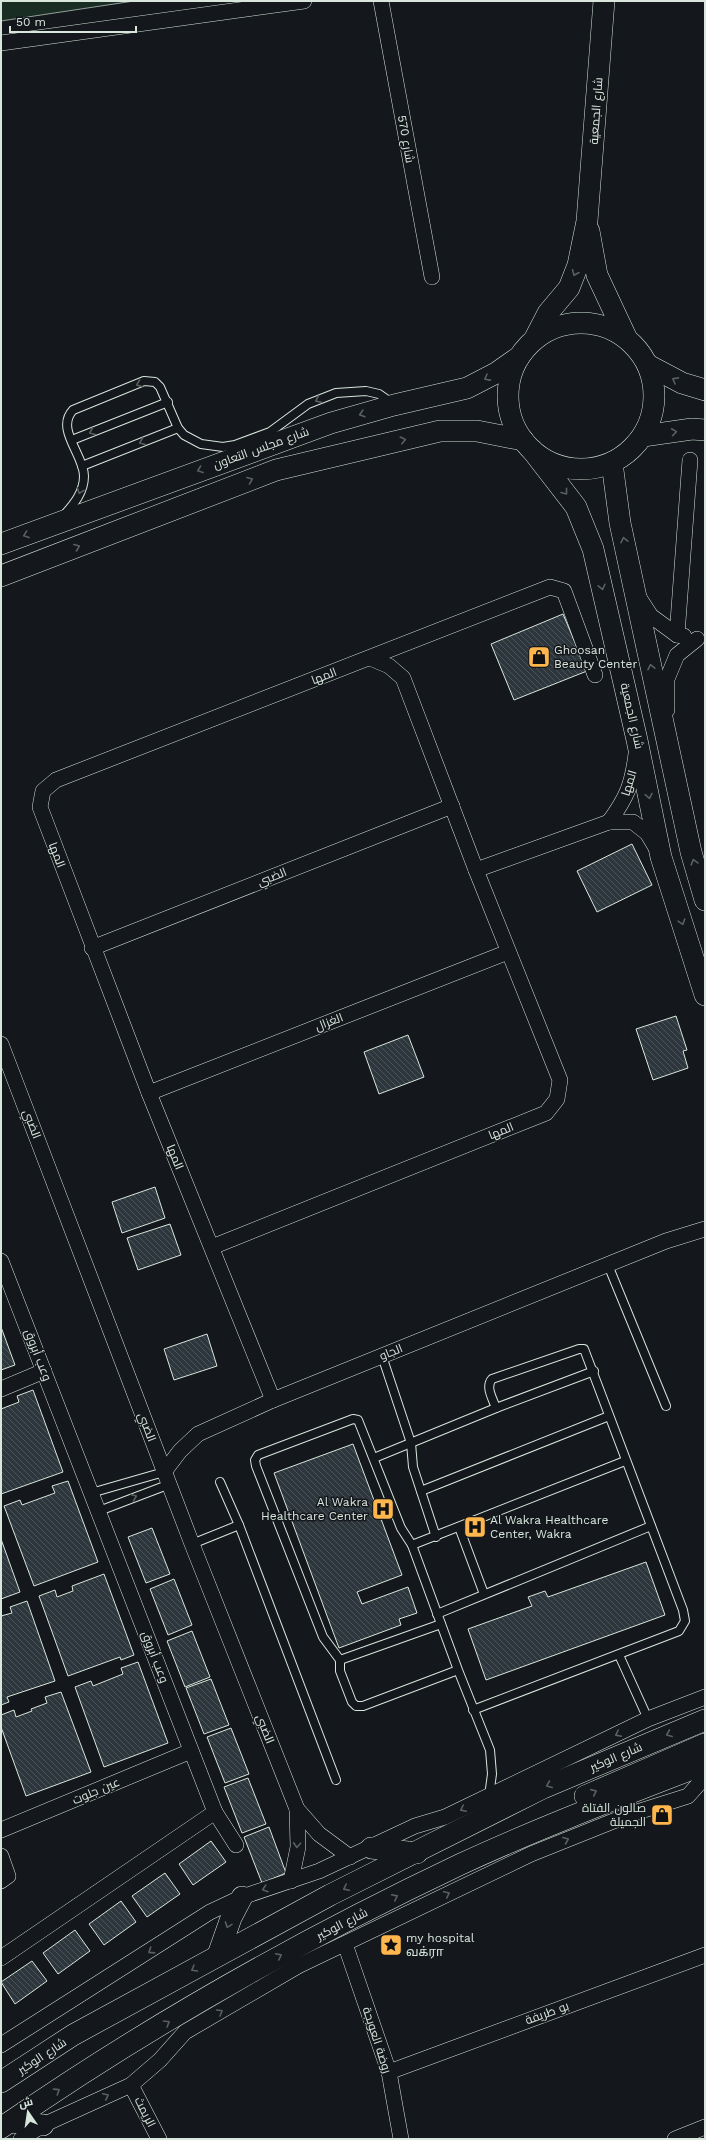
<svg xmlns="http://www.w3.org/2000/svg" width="706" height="2140" viewBox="0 0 706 2140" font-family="'Work Sans',Cairo,'Noto Sans Tamil',sans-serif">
<defs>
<pattern id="building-back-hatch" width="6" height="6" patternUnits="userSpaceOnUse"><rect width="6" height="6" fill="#2c363c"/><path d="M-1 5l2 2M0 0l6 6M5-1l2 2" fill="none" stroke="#4a5358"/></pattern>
</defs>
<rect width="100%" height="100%" fill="#14181c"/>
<polygon fill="#1a2d24" stroke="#939e99" points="1,1 134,1 1,21"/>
<g fill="url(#building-back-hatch)" stroke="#d8e6dc">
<polygon points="563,614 587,671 514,700 491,644"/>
<polygon points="632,844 652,885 597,912 577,871"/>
<polygon points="676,1016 687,1050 683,1051 688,1068 653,1080 636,1029"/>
<polygon points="408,1035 424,1077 379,1094 364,1052"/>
<polygon points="155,1187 165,1218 122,1233 112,1202"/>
<polygon points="170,1224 181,1255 138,1270 127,1238"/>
<polygon points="1,1327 15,1365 1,1370"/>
<polygon points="207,1334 217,1366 174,1380 164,1349"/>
<polygon points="33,1390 63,1472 1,1494 1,1409 19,1402 17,1396"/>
<polygon points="353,1444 402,1575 357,1592 362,1604 408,1587 417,1613 399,1619 401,1625 339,1648 274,1473"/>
<polygon points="68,1481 98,1562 34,1586 4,1506 20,1500 22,1505 55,1493 52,1486"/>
<polygon points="152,1528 170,1574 146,1583 128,1537"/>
<polygon points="1,1539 20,1592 1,1599"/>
<polygon points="646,1562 665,1615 486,1680 468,1629 532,1606 528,1597 545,1591 548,1597"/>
<polygon points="104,1574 134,1655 121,1660 120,1657 68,1676 39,1596 55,1590 57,1597 73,1591 72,1586"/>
<polygon points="174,1579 192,1625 168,1635 150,1589"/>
<polygon points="27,1601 55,1681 7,1697 9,1702 1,1705 1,1616 12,1613 10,1607"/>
<polygon points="192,1631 210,1677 185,1687 167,1641"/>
<polygon points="138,1662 168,1743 104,1767 75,1687 91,1681 93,1686 123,1674 121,1668"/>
<polygon points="211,1679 229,1725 204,1734 186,1688"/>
<polygon points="61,1692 91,1772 26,1796 1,1727 1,1715 14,1710 16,1717 32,1711 31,1709 47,1703 45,1697"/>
<polygon points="231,1728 249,1774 225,1783 207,1737"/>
<polygon points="248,1778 266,1824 242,1833 224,1787"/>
<polygon points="269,1827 286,1873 262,1883 244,1837"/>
<polygon points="211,1841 226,1862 193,1885 179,1864"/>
<polygon points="165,1873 180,1894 147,1917 132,1896"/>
<polygon points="121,1901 136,1922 104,1945 89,1924"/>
<polygon points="75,1930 90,1951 58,1974 43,1953"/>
<polygon points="32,1961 47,1981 15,2004 1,1982"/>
</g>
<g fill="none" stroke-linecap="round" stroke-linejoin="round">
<g stroke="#d8e6dc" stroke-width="10">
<g id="lane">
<polyline points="72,440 168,402"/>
<polyline points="82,466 178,428"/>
<path d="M65,514C74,504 84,492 84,476C84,455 55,429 73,410L144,381L155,382L160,387L178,428L184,435L201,444L223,447L235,445L270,432L308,404L336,393L366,391L379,394L392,403"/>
<polyline points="608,1265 666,1406"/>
<polyline points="382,1356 411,1443 413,1467 436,1537"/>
<polyline points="374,1458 496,1408 594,1371"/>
<polyline points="220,1482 239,1525 336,1780"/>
<polyline points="421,1491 609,1416"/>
<polyline points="91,1493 164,1472"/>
<polyline points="99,1511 170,1484"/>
<polyline points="459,1527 484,1594"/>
<polyline points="192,1544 239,1525"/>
<polyline points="412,1545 625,1461"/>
<polyline points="437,1614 651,1526"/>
<polyline points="619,1655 648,1719"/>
<polyline points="340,1660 441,1624"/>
<polyline points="458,1670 363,1706 356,1706 352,1702 340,1671 340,1660 323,1637 256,1466 255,1460 258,1455 353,1419 358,1420 401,1528 412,1545 458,1670 490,1750 492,1774 489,1796"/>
<path d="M473,1710L679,1631L685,1621L683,1610L584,1349H579L492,1379C485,1387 493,1399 496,1408"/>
</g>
</g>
<g stroke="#d8e6dc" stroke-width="16">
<g id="street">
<polyline points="381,1 432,277"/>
<polyline points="1,43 304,1"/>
<polyline points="640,599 651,616 677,635 684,636"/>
<polyline points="677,635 690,460"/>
<polyline points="667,710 667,679 677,655 697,639"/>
<path d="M609,822C627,797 632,785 636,754"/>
<polyline points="476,870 609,822 633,822 647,833 656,848"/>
<polyline points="92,948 452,806"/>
<polyline points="1,1044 192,1544 297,1809 319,1834 350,1857"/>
<polyline points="149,1093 508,952"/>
<polyline points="212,1247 546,1113 557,1099 560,1080 476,870 403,678 389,666 370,658"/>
<polyline points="1,1261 215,1812 1,1958"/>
<polyline points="1,1389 44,1371"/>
<polyline points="273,1400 149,1093 40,807 43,791 56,780 550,587 564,591 595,675"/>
<polyline points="164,1472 180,1451 198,1434 273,1400 666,1241 705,1229"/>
<polyline points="215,1812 236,1845"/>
<polyline points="1,1830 191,1751"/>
<polyline points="1,1856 8,1876 1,1881"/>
<polyline points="291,1881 298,1847 297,1809"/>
<polyline points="345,1944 389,2072 401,2139"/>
<polyline points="1,2045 210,1912 242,1897 319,1871 415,1826 445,1817 648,1719 705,1697"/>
<polyline points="389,2072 705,1955"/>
<polyline points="131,2085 159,2139"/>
<polyline points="21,2139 43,2125 131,2085 160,2060 185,2032 298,1966 531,1854 631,1814 688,1796 703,1779 705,1769"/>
<polyline points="675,2139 705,2127"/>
</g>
</g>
<g stroke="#d8e6dc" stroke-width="22">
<g id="secondary">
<polyline points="589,231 597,275 626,337"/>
<circle cx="581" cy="396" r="73"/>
<polyline points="534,340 548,313 569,288 578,265 587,221 604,1"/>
<polyline points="648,365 682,383 705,390"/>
<polyline points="643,436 692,429 705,430"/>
<polyline points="532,450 576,507 593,549 637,740 661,857 705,995"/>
<polyline points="612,463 620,523 691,852 705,900"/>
<polyline points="1,544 331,423 394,405 467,388 496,373 519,357"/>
<polyline points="1,576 276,470 440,431 477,431 523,440"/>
<polyline points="585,1796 705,1744"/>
<polyline points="371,1848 417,1853"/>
<polyline points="218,1955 231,1918 242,1897"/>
<polyline points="1,2082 73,2035 330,1895 543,1788 705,1720"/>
<polyline points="10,2122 43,2125"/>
<path d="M1,2128C145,2028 303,1939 461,1864C541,1827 623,1796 705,1764"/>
</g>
</g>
<use href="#lane" stroke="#14181c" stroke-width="8"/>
<use href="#street" stroke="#14181c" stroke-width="15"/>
<use href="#secondary" stroke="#14181c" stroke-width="21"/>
</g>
<defs><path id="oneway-chevron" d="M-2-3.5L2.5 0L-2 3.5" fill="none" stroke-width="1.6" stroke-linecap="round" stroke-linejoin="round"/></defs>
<g stroke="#59605f">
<use href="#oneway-chevron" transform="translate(575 273) rotate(113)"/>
<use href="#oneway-chevron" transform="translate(487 378) rotate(151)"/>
<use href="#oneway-chevron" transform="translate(675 380) rotate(-151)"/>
<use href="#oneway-chevron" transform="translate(139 384) rotate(159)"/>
<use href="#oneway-chevron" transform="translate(318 400) rotate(156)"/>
<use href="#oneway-chevron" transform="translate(362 414) rotate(164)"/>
<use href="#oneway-chevron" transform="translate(92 432) rotate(158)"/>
<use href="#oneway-chevron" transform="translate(674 432) rotate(-8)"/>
<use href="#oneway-chevron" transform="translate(403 440) rotate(-13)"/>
<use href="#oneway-chevron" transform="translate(142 442) rotate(159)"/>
<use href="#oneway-chevron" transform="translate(200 470) rotate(160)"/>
<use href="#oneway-chevron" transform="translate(250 480) rotate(-21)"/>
<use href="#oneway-chevron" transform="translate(80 491) rotate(110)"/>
<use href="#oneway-chevron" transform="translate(565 492) rotate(52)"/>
<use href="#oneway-chevron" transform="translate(26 535) rotate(160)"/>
<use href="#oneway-chevron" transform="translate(624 540) rotate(-102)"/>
<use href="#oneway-chevron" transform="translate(77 547) rotate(-21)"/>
<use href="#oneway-chevron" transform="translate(602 587) rotate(77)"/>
<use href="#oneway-chevron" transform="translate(651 667) rotate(-102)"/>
<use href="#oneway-chevron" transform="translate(649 796) rotate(79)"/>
<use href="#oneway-chevron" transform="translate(694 862) rotate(-106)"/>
<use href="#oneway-chevron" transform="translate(682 922) rotate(72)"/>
<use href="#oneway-chevron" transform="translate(134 1497) rotate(-21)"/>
<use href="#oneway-chevron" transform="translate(618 1734) rotate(154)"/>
<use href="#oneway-chevron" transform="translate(669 1734) rotate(157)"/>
<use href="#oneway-chevron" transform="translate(549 1785) rotate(157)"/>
<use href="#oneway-chevron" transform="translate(594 1792) rotate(-24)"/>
<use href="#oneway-chevron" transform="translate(463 1809) rotate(154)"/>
<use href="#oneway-chevron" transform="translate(566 1840) rotate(-22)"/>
<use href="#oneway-chevron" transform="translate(297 1845) rotate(93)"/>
<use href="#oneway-chevron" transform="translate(346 1888) rotate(154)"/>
<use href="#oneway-chevron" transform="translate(265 1889) rotate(162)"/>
<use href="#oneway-chevron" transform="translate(447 1894) rotate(-25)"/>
<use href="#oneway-chevron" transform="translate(395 1897) rotate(-27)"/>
<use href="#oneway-chevron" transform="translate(228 1925) rotate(110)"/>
<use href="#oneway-chevron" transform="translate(151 1951) rotate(147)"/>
<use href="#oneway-chevron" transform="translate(279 1956) rotate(-27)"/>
<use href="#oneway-chevron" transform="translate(194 1969) rotate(150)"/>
<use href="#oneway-chevron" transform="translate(220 2012) rotate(-30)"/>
<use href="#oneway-chevron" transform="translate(167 2023) rotate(-31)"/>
<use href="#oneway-chevron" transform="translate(57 2091) rotate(-33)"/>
<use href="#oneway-chevron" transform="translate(106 2096) rotate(-25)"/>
</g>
<defs>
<g id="shop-square" transform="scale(1.15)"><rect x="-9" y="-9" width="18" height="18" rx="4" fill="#ffb74d" stroke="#14181c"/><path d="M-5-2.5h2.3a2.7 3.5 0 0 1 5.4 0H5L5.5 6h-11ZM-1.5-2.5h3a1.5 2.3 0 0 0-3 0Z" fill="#111"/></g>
<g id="hospital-square" transform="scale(1.15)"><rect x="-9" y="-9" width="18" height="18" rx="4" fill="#ffb74d" stroke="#14181c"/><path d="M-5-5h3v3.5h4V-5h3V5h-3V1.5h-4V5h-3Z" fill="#111"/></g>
<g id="sight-square" transform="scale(1.15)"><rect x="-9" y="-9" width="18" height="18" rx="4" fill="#ffb74d" stroke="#14181c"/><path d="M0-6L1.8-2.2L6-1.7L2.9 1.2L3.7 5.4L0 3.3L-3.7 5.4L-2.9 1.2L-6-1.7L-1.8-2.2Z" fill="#111"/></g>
</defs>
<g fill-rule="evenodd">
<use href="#shop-square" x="539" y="657"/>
<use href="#hospital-square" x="383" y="1509"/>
<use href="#hospital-square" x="475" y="1527"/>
<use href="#shop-square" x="662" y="1815"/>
<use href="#sight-square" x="391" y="1945"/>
</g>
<g text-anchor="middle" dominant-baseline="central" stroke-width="3" stroke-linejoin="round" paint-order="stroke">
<g font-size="12" fill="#d8e6dc" stroke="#14181c">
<text transform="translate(596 111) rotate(-86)">شارع الجمعية</text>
<text transform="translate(406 139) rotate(80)">شارع 570</text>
<text transform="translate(261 448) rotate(-20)">شارع مجلس التعاون</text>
<text transform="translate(324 676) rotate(-21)">المها</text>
<text transform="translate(632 716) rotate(77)">شارع الجمعية</text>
<text transform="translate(629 783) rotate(-73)">المها</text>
<text transform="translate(57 855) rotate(69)">المها</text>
<text transform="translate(272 877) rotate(-22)">الضبي</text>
<text transform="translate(329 1022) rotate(-21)">الغزال</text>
<text transform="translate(32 1124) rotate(69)">الضبي</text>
<text transform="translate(501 1131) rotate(-22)">المها</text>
<text transform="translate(175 1157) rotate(68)">المها</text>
<text transform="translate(391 1352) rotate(-22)">الجاو</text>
<text transform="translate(38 1355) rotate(69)">وعب أبروق</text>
<text transform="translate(147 1427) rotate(69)">الضبي</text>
<text transform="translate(155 1657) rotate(69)">وعب أبروق</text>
<text transform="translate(265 1729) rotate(68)">الضبي</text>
<text transform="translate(616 1757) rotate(-23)">شارع الوكير</text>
<text transform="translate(96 1791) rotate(-23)">عين جلوت</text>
<text transform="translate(342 1924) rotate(-27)">شارع الوكير</text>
<text transform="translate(547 2013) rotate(-20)">بو طريفة</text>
<text transform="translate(377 2040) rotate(72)">روضة العويجة</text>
<text transform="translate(42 2056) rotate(-33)">شارع الوكير</text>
<text transform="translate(145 2112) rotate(63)">الريمث</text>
</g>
<g font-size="12" fill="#d8e6dc" stroke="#14181c" text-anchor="start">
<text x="554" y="650">Ghoosan<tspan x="554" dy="14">Beauty Center</tspan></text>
<text x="368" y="1502" text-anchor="end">Al Wakra<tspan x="368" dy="14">Healthcare Center</tspan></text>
<text x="490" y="1520">Al Wakra Healthcare<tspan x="490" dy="14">Center, Wakra</tspan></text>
<text x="646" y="1808" text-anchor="end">صالون الفتاة<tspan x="646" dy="14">الجميلة</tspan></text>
<text x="406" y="1938">my hospital<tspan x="406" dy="14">வக்ரா</tspan></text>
</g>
</g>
<rect width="706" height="2140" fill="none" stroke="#d8e6dc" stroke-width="4"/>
<g transform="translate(28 2112) rotate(347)" stroke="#14181c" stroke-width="3" paint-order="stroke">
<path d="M0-3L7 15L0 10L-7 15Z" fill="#d8e6dc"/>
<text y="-6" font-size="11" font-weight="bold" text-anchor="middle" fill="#d8e6dc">ش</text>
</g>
<path d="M10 26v6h126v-6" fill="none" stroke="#d8e6dc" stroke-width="2"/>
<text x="16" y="26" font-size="12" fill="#d8e6dc" stroke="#14181c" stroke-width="3" paint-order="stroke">50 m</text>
</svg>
